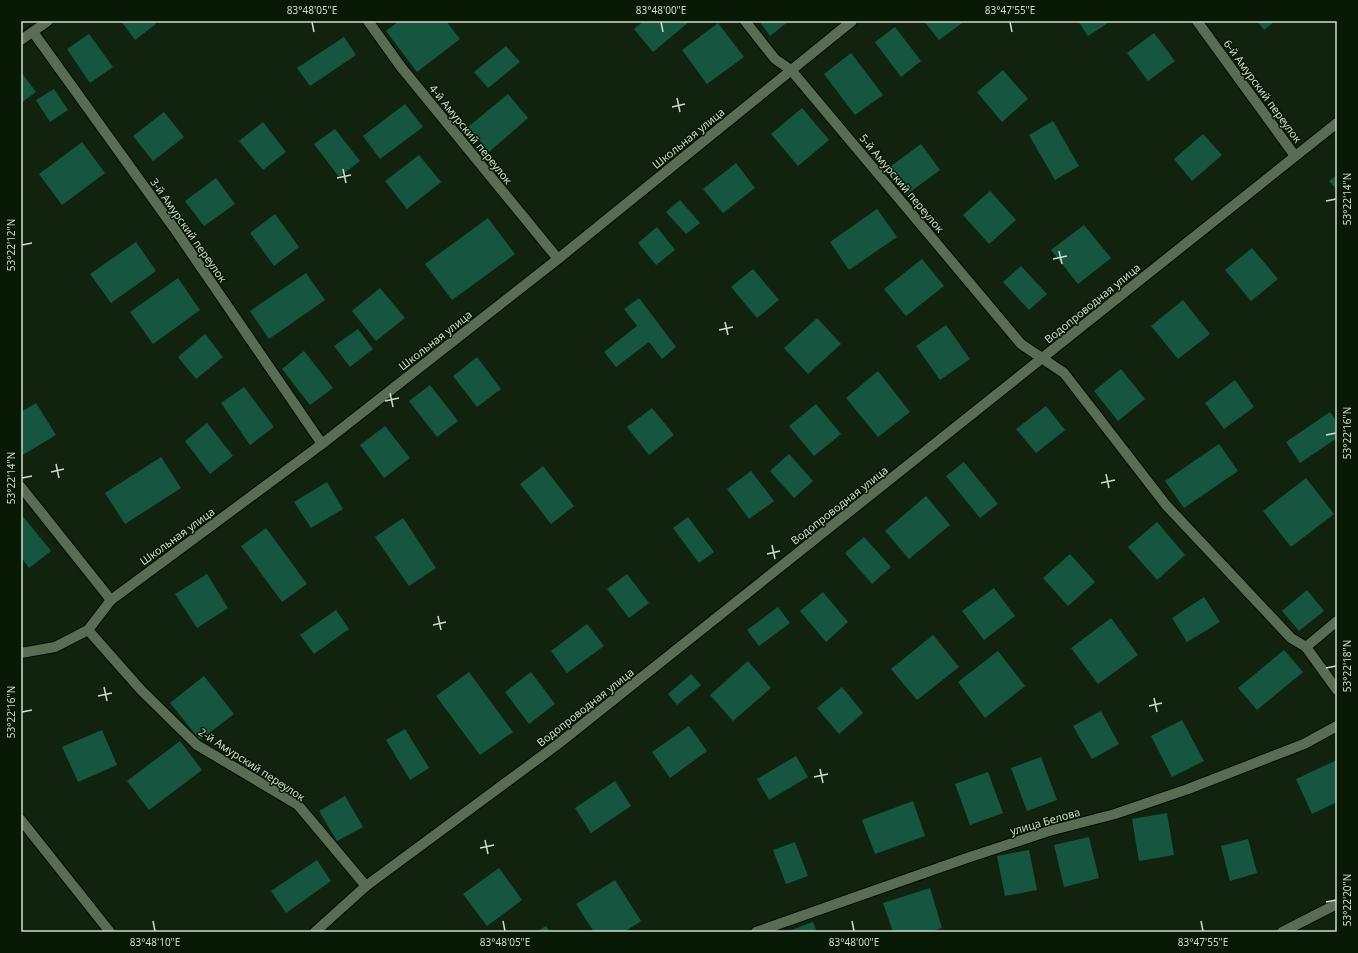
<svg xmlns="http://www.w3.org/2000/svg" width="1358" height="953" viewBox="0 0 1358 953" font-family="'Noto Sans',sans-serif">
<rect width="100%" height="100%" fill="#11230e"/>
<g fill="#165640">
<polygon points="121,21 154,21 156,24 135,40"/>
<polygon points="399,21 446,21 460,39 417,72 386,31"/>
<polygon points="644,21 690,21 653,52 634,29"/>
<polygon points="759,21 789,21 770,36"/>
<polygon points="924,21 965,21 939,40"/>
<polygon points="1078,21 1111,21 1088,36"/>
<polygon points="1257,21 1275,21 1264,30"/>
<polygon points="718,23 744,57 707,84 682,50"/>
<polygon points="895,27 921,61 901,77 875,42"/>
<polygon points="1154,33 1175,61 1148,81 1127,53"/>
<polygon points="89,34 113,67 90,83 67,49"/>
<polygon points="344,37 356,55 310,86 297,68"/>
<polygon points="506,46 520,62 488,88 474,72"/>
<polygon points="851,53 883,95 855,115 824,74"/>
<polygon points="1003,70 1028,99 1002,122 977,92"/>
<polygon points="21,72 36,92 21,103"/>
<polygon points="54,89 68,110 50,122 36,100"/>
<polygon points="508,94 528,118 489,152 468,127"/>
<polygon points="405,104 423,127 380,159 363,136"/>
<polygon points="802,108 829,140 798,166 771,134"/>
<polygon points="164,112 184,137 153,161 133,136"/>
<polygon points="1053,121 1079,166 1055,180 1029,135"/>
<polygon points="263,122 286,152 263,170 239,141"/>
<polygon points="335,129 360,161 339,177 314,144"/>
<polygon points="1203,134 1222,155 1192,181 1174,159"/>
<polygon points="82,142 105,173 62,205 39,174"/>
<polygon points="921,144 940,170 906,195 887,169"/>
<polygon points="419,155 441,182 407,209 385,181"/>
<polygon points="736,163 755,188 723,213 703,189"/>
<polygon points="1337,175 1337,190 1329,181"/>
<polygon points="216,178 235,204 204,226 185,201"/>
<polygon points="990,191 1016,220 989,244 963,215"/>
<polygon points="680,200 700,223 686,234 666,212"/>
<polygon points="877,209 897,237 849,270 830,242"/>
<polygon points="275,214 299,247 274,266 250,233"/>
<polygon points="488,218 515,254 452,300 425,264"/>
<polygon points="1084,225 1111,258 1078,284 1051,250"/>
<polygon points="657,227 675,250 656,265 638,243"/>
<polygon points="136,242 156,271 111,303 90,274"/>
<polygon points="1252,248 1278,279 1251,301 1225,270"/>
<polygon points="922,259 944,286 906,316 884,289"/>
<polygon points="1021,266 1047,294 1029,310 1003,282"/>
<polygon points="753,269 779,300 757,318 731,287"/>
<polygon points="306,273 325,300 269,339 250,311"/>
<polygon points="178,278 200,310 153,344 130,312"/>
<polygon points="380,288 405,318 376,341 352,311"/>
<polygon points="639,298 676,347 662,359 649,342 616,367 604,352 637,326 624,309"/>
<polygon points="1183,300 1210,334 1178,359 1151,326"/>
<polygon points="817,318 841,344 808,374 784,348"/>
<polygon points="946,325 970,359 940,380 916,346"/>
<polygon points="358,329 373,349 350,367 334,346"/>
<polygon points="205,334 223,357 196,379 178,357"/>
<polygon points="304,351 333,388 310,405 282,369"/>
<polygon points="477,357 501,389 477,407 453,376"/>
<polygon points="1121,369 1145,399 1118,421 1094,391"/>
<polygon points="878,371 910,412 878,437 846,398"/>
<polygon points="1235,380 1254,407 1224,429 1205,403"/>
<polygon points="430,385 458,421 437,437 409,401"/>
<polygon points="244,387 274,427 250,445 221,403"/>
<polygon points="36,403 56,435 21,456 21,412"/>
<polygon points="816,404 841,434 814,456 789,426"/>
<polygon points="1046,406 1065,430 1036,453 1016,429"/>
<polygon points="652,408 674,435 649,455 627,427"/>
<polygon points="1330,412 1337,422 1337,438 1300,463 1286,442"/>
<polygon points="207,423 233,456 210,474 185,441"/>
<polygon points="385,426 410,458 384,478 360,445"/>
<polygon points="1219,444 1238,471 1184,508 1165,481"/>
<polygon points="789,454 813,481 794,498 770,471"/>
<polygon points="161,457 181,488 125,524 105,493"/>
<polygon points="964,462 998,504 980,518 946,476"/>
<polygon points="543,466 574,506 551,524 520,484"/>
<polygon points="751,471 774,501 749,519 727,489"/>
<polygon points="1306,478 1334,514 1291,547 1263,511"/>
<polygon points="327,482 343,509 311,528 294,502"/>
<polygon points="926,496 950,525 909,559 885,531"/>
<polygon points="21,514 51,551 29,568 21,557"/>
<polygon points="688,517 714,552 699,563 673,528"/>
<polygon points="403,518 436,568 409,586 375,537"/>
<polygon points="1157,522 1185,555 1157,580 1128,547"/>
<polygon points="266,528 307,584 282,602 241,546"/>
<polygon points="864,537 891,567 872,584 845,553"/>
<polygon points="1070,554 1095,582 1068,606 1043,578"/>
<polygon points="207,574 228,608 197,628 175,594"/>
<polygon points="627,574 649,603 629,618 607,589"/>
<polygon points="994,588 1015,616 984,640 962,611"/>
<polygon points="1307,590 1324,611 1299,631 1282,611"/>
<polygon points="823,592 848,622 826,642 800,611"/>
<polygon points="1204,597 1220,622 1187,642 1172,618"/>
<polygon points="778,607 790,623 759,646 747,630"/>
<polygon points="336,610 349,629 314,654 300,635"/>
<polygon points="1111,618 1138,655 1098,684 1071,648"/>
<polygon points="587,624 604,646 567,673 551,651"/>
<polygon points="933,635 959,667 917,700 891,669"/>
<polygon points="1284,650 1303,672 1257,710 1238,688"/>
<polygon points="998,651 1025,686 985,718 958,682"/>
<polygon points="748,661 771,688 733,721 710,695"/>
<polygon points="469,672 513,732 480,755 436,696"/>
<polygon points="531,672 555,704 529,724 505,692"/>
<polygon points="691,674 701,685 677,705 668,694"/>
<polygon points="204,676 234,714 200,740 170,703"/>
<polygon points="842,687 863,713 839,734 817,708"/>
<polygon points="1101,711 1119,744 1092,759 1073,726"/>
<polygon points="1182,720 1204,761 1172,777 1151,736"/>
<polygon points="689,726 707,751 670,778 652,752"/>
<polygon points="405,729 429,768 410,780 386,740"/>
<polygon points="102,730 117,765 78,782 62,747"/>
<polygon points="180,741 202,770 149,810 127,781"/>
<polygon points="796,756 808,777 769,800 757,779"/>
<polygon points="1041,757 1057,800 1027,811 1011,768"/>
<polygon points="1337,760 1337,802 1312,814 1296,779"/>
<polygon points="988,772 1003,813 970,825 955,784"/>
<polygon points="615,781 631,806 591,833 575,808"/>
<polygon points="345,796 363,827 337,841 319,811"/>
<polygon points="913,801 925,836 875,854 862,820"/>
<polygon points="1167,813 1174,855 1139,861 1132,819"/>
<polygon points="1089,837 1099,878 1064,887 1054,845"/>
<polygon points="1248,839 1257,873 1230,881 1221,846"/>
<polygon points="795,842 808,876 786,884 773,850"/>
<polygon points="1029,850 1037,890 1005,896 997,856"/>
<polygon points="317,860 331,881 286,913 271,891"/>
<polygon points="499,868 522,900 487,926 463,894"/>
<polygon points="615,880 641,921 624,932 594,932 576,904"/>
<polygon points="930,888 942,928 929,932 893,932 883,903"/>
<polygon points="813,922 817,932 786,932"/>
<polygon points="546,926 550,932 536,932"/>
</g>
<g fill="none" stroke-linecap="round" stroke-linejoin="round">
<g stroke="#000c00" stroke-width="12">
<g id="minor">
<polyline points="368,21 401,67 558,259"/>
<polyline points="745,21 775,59 791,70 1021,344 1064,373 1166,505 1291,638 1306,647 1337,690"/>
<polyline points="1197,21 1295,156"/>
<polyline points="33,32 174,228 322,444"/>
<polyline points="21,40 48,21"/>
<polyline points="21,487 111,600"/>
<polyline points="88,630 141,690 197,745 298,805 366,886"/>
<polyline points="1306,647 1337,621"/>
<polyline points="21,653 55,647 88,630 111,600 322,444 558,259 852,21"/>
<polyline points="21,820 110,932"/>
<polyline points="315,932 366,886 558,744 1337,123"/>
<polyline points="756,932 967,858 1049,831 1115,814 1188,789 1304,744 1337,726"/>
<polyline points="1282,932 1337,904"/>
</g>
</g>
<use href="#minor" stroke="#586d54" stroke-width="10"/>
</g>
<path fill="none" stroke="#cfdbcd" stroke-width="1.5" d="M312,22L314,32M661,22L663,32M1010,22L1012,32M677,98L680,112M672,107L685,104M343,169L346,183M337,178L351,175M1326,201L1336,199M22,245L32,243M1059,251L1062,264M1053,259L1067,256M725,322L728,335M719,330L733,327M390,393L393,407M385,401L399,398M1326,435L1336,433M56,464L59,478M51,472L64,469M1106,474L1109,488M22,478L32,476M1101,483L1115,480M772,545L775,559M767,554L780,551M438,616L441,630M433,625L446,622M1326,668L1336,666M104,687L107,701M98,696L112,693M1154,698L1157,712M1149,706L1162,703M22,712L32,710M820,769L823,783M814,777L828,774M485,840L488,854M480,848L494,845M1326,902L1336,900M153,921L155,931M503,921L505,931M852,921L854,931M1201,921L1203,931"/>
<g text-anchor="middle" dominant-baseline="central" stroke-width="3" stroke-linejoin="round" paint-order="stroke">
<g font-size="11" fill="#cfdbcd" stroke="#081a06">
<text transform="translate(1263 91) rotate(54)">6-й Амурский переулок</text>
<text transform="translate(471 134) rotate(51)">4-й Амурский переулок</text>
<text transform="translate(688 138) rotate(-39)">Школьная улица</text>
<text transform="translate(902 183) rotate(50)">5-й Амурский переулок</text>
<text transform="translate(189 230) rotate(55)">3-й Амурский переулок</text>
<text transform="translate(1092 303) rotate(-39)">Водопроводная улица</text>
<text transform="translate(435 340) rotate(-38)">Школьная улица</text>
<text transform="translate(839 505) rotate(-38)">Водопроводная улица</text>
<text transform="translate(177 536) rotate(-36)">Школьная улица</text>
<text transform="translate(585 707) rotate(-38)">Водопроводная улица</text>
<text transform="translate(252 764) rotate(33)">2-й Амурский переулок</text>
<text transform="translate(1045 821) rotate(-16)">улица Белова</text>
</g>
</g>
<rect width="1358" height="953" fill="none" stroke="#081a06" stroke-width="44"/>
<rect x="22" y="22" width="1314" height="909" fill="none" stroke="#cfdbcd" stroke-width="1.5"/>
<g font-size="10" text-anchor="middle" fill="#cfdbcd">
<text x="312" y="14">83°48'05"E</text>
<text x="661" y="14">83°48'00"E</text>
<text x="1010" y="14">83°47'55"E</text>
<text transform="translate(1347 199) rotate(-90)" y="4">53°22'14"N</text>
<text transform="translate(11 245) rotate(-90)" y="4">53°22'12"N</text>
<text transform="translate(1347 433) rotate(-90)" y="4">53°22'16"N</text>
<text transform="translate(11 478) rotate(-90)" y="4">53°22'14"N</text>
<text transform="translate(1347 666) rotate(-90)" y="4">53°22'18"N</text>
<text transform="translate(11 712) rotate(-90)" y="4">53°22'16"N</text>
<text transform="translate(1347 900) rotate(-90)" y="4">53°22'20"N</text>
<text x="155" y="946">83°48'10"E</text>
<text x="505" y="946">83°48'05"E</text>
<text x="854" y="946">83°48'00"E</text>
<text x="1203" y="946">83°47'55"E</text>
</g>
</svg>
